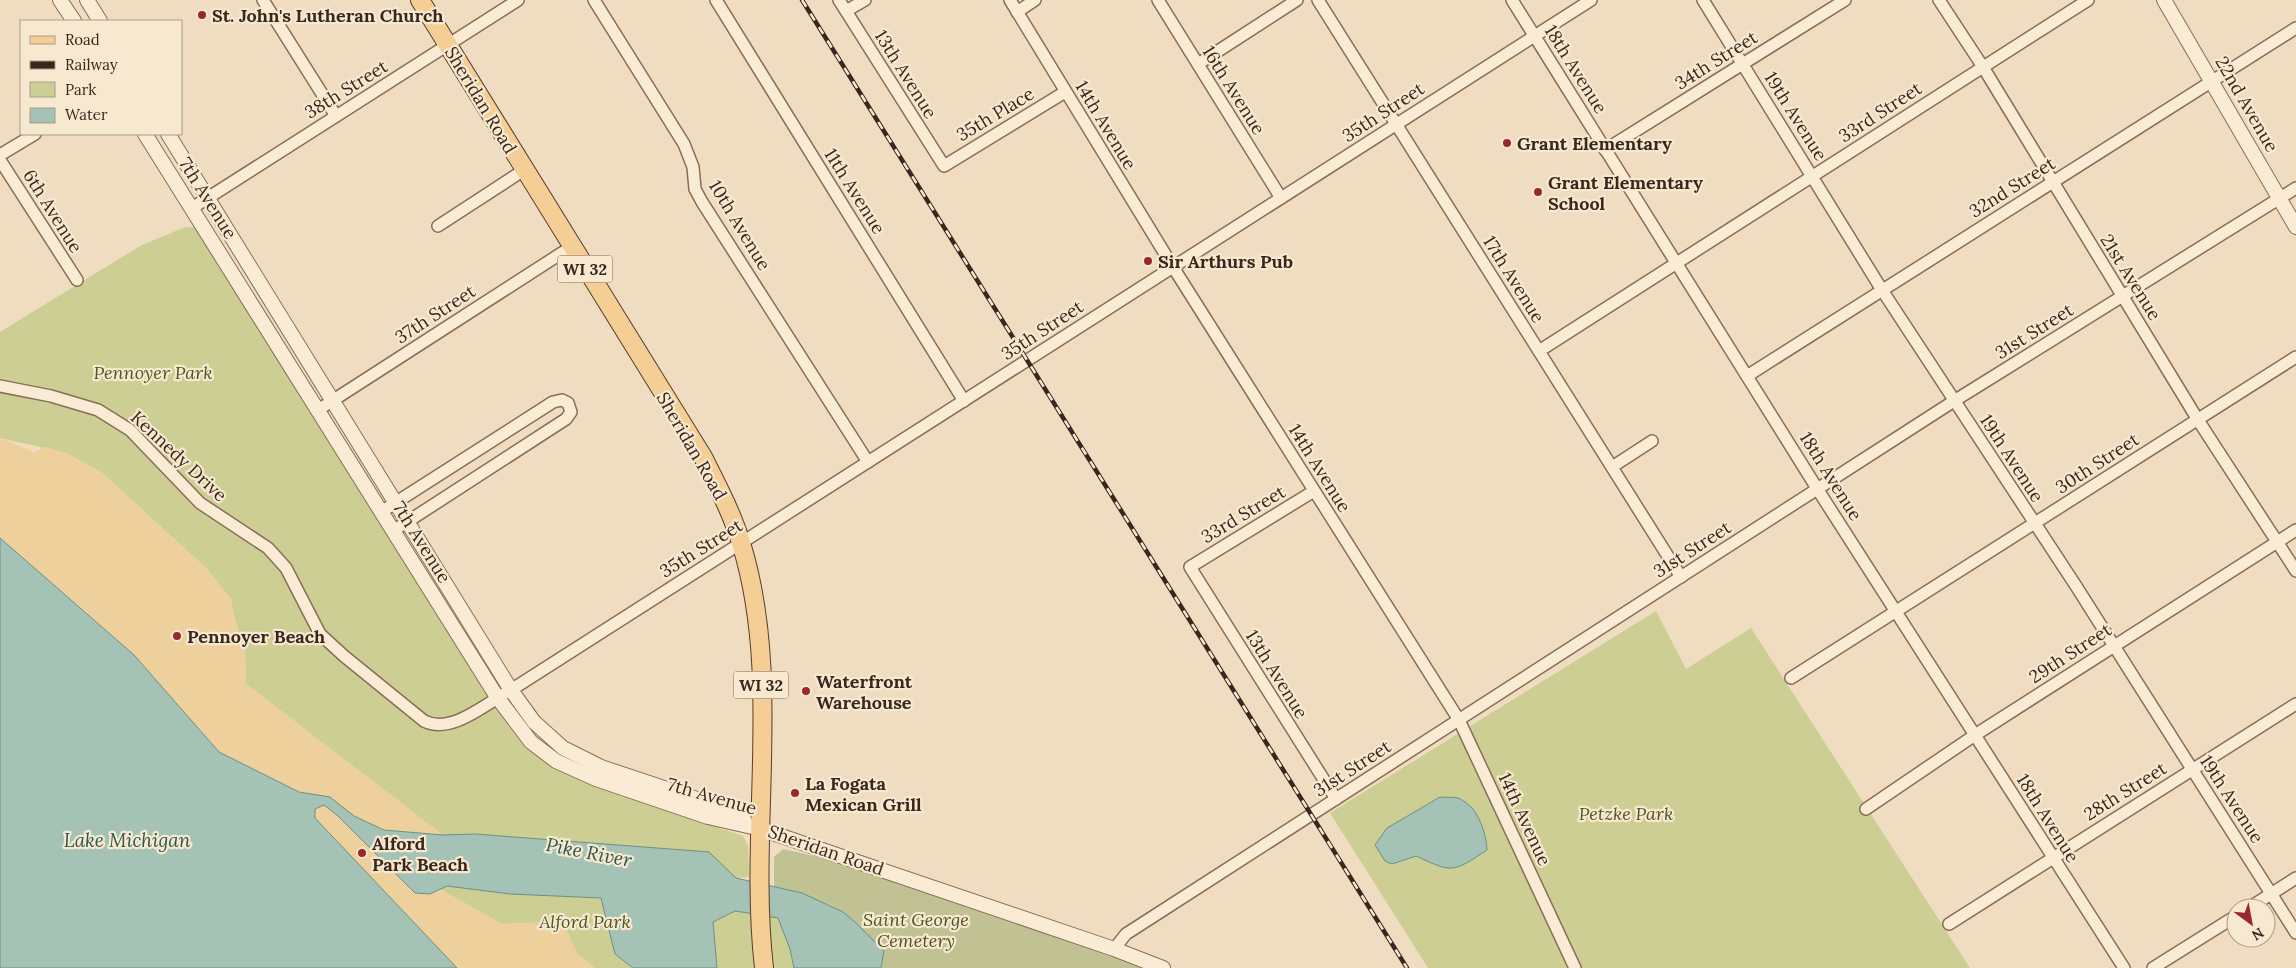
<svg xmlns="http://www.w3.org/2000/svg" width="2296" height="968" viewBox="0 0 2296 968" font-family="Lora,serif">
<rect width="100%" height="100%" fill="#f0ddc1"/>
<g fill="#cdce94">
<polygon points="185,227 196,227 505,721 539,756 585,782 743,836 748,846 749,877 736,878 709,852 475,834 443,835 246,684 245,651 234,616 231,599 207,569 101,472 66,453 0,438 0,332 140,246"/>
<polygon points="1656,611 1686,669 1751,628 1970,968 1428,968 1330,813"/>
<polygon points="448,886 510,894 601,898 615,954 633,968 595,968 577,954 566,929 552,922 502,924 438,888"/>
<polygon points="735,911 778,918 790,949 794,968 717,968 713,922"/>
</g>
<g fill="#edd09c">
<polygon points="0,438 34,452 45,447 66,453 101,472 207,569 231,599 234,616 245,651 246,684 443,835 384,830 354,816 330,797 299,792 219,752 134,655 0,538"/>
<polygon points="324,805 338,816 415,893 430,894 438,888 502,924 552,922 566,929 577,953 595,968 457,968 315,818 315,809"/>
</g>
<path fill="#c1c294" d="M783,849L837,861L1113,955L1145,968H881L883,951C872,942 864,929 853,920C834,903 799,893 774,888V857Z"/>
<g fill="#a4c2b6" stroke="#6a9083">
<polygon points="0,538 134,655 219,752 299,792 330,797 354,816 384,830 443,835 475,834 709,852 736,878 802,893 843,912 854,921 884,951 881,968 794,968 790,949 778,918 735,911 713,922 717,968 633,968 615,954 601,898 510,894 447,886 430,894 415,893 338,816 324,805 315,809 315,818 457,968 0,968"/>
<path d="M1440,797C1446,798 1455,796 1460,799C1478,807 1486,832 1487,850C1452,873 1453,873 1416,856L1392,864L1385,861L1375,845L1387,828Z"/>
</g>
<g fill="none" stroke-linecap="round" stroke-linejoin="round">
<g stroke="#8a6d57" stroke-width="14">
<g id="minor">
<polyline points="263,0 336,116"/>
<polyline points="594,0 684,144 693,167 695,189 702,202 868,462"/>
<polyline points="716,0 964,401"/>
<polyline points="839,0 944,166 1065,92"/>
<polyline points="1010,0 1173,267 1459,720 1575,968"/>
<polyline points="1158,0 1281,198"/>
<polyline points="1318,0 1681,577"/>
<polyline points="1512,0 1818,490 2124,968"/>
<polyline points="1703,0 1882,290 2076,586 2296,933"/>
<polyline points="1939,0 1983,67 2198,420 2296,571"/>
<polyline points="846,11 865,0"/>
<polyline points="1017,12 1035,0"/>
<polyline points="1198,64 1297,0"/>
<polyline points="1605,150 1845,0"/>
<polyline points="0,155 35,134"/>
<polyline points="0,160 77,280"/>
<polyline points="192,208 518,0"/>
<polyline points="438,226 524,170"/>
<polyline points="1539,351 2088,0"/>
<polyline points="1747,376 2296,28"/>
<path d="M0,386L51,396L98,410L130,430L200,503L268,548L286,568L320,634L344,656L424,721C452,735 486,703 511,690L1591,0"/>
<polyline points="318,410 571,247"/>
<polyline points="1612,467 1652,441"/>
<polyline points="1314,491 1190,567 1336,799"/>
<polyline points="381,512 553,402 562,400 568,403 571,412 566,419 393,531"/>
<polyline points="1791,678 2296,357"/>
<polyline points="1866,809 1975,735 2296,530"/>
<polyline points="2249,908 2296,878"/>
<polyline points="1949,924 2296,704"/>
<polyline points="1114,949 1126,934 1954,401 2296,188"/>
<polyline points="2153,968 2236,916"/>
</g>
</g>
<g stroke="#8a6d57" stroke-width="16">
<g id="tertiary">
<polyline points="60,0 74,21"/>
<polyline points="87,0 100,21"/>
<polyline points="2164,0 2296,227"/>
<polyline points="145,134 497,697 531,742 556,761 596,779 708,817 761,829 843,857 1114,949 1163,968"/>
<polyline points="168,134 511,690 534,722 563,748 601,767 721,807 745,821"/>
</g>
</g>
<g stroke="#573c2c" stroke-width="20">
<path id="primary" d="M420,0L703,457C717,485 732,513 741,543C783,678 748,829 764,968"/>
</g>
<use href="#minor" stroke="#faebd4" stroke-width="11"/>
<use href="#tertiary" stroke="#faebd4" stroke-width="14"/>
<use href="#primary" stroke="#f5ce96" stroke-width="18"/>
<g stroke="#39271d" stroke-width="4.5">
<polyline id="rail" points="802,0 1407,968"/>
</g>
<use href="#rail" stroke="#f7e8d0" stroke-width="2.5" stroke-dasharray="8" stroke-linecap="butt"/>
</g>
<g fill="#9b2531" stroke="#f7e8d0" stroke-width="2">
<circle cx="202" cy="15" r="5"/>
<circle cx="1507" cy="143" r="5"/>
<circle cx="1538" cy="192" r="5"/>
<circle cx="1148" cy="261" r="5"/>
<circle cx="177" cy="636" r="5"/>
<circle cx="806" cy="691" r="5"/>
<circle cx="795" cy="793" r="5"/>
<circle cx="362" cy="853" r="5"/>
</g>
<g text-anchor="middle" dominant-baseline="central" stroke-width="4.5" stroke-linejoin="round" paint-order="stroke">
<g fill="#f7e8d0" stroke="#726153" stroke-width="1">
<rect x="557.5" y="255.5" width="55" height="27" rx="4"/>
<rect x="733.5" y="671.5" width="55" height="27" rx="4"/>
</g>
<g font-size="16" font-weight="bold" fill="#39271d">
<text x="585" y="269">WI 32</text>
<text x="761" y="685">WI 32</text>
</g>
<g font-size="18" font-weight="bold" fill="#39271d" stroke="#f7e8d0" text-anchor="start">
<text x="212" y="15">St. John's Lutheran Church</text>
<text x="1517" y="143">Grant Elementary</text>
<text x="1548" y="182">Grant Elementary<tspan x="1548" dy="21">School</tspan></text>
<text x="1158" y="261">Sir Arthurs Pub</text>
<text x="187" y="636">Pennoyer Beach</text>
<text x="816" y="681">Waterfront<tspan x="816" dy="21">Warehouse</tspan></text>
<text x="805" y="783">La Fogata<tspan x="805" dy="21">Mexican Grill</tspan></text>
<text x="372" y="843">Alford<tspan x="372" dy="21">Park Beach</tspan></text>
</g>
<g font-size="18" fill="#39271d" stroke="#f7e8d0">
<text transform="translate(1716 60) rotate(-32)">34th Street</text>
<text transform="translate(1576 69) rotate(58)">18th Avenue</text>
<text transform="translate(906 74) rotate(58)">13th Avenue</text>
<text transform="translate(346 89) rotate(-32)">38th Street</text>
<text transform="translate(1234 90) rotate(58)">16th Avenue</text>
<text transform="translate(481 100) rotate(59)">Sheridan Road</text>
<text transform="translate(2247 104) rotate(60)">22nd Avenue</text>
<text transform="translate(1383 112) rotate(-33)">35th Street</text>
<text transform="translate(1880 112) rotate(-33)">33rd Street</text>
<text transform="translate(995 114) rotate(-31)">35th Place</text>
<text transform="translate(1796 116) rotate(58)">19th Avenue</text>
<text transform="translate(1106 125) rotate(59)">14th Avenue</text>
<text transform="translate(2012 187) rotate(-32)">32nd Street</text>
<text transform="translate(855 191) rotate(58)">11th Avenue</text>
<text transform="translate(208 198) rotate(58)">7th Avenue</text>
<text transform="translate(53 211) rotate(58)">6th Avenue</text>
<text transform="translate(740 225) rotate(59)">10th Avenue</text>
<text transform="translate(2131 277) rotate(58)">21st Avenue</text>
<text transform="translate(1514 279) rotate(58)">17th Avenue</text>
<text transform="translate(435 314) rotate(-33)">37th Street</text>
<text transform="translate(1042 330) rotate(-33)">35th Street</text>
<text transform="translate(2034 331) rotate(-32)">31st Street</text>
<text transform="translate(692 446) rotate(60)">Sheridan Road</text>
<text transform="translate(179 456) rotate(43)">Kennedy Drive</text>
<text transform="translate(2012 458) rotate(57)">19th Avenue</text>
<text transform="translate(2097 463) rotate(-33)">30th Street</text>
<text transform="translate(1320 468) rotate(58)">14th Avenue</text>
<text transform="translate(1831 476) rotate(58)">18th Avenue</text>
<text transform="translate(1243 514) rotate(-31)">33rd Street</text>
<text transform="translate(422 542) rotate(58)">7th Avenue</text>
<text transform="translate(701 548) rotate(-32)">35th Street</text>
<text transform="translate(1692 549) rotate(-33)">31st Street</text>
<text transform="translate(2070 653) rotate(-33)">29th Street</text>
<text transform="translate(1277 674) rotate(58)">13th Avenue</text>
<text transform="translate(1352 768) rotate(-33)">31st Street</text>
<text transform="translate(2125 791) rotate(-32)">28th Street</text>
<text transform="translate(712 796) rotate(16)">7th Avenue</text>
<text transform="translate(2232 799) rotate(57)">19th Avenue</text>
<text transform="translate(2048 818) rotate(58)">18th Avenue</text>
<text transform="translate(1525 819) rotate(65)">14th Avenue</text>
<text transform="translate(826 850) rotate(19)">Sheridan Road</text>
</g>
<g font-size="18" font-style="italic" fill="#4e5622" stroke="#f7e8d0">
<text x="153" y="372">Pennoyer Park</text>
<text x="1626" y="813">Petzke Park</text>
<text x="916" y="919">Saint George<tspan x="916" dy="21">Cemetery</tspan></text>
<text x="585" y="921">Alford Park</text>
</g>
<g font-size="19" font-style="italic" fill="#2b5952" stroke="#f7e8d0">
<text x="127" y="840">Lake Michigan</text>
<text transform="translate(589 852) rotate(11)">Pike River</text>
</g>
</g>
<rect x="20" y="20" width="162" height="115" fill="#f7e8d0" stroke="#ab9b88"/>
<rect x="30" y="36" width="25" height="8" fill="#f5ce96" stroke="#ab9b88"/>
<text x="65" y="45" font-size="15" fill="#39271d">Road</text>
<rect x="30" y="61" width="25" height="8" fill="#39271d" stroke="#ab9b88"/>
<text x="65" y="70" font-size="15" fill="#39271d">Railway</text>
<rect x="30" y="82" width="25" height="15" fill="#cdce94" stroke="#ab9b88"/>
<text x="65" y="95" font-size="15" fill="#39271d">Park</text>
<rect x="30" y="108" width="25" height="15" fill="#a4c2b6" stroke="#ab9b88"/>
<text x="65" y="120" font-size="15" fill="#39271d">Water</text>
<g transform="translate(2251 923) rotate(148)"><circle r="24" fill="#f7e8d0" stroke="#ab9b88"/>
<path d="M0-4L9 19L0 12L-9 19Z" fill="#9b2531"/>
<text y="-8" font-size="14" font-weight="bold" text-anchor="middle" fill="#39271d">N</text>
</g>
</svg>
